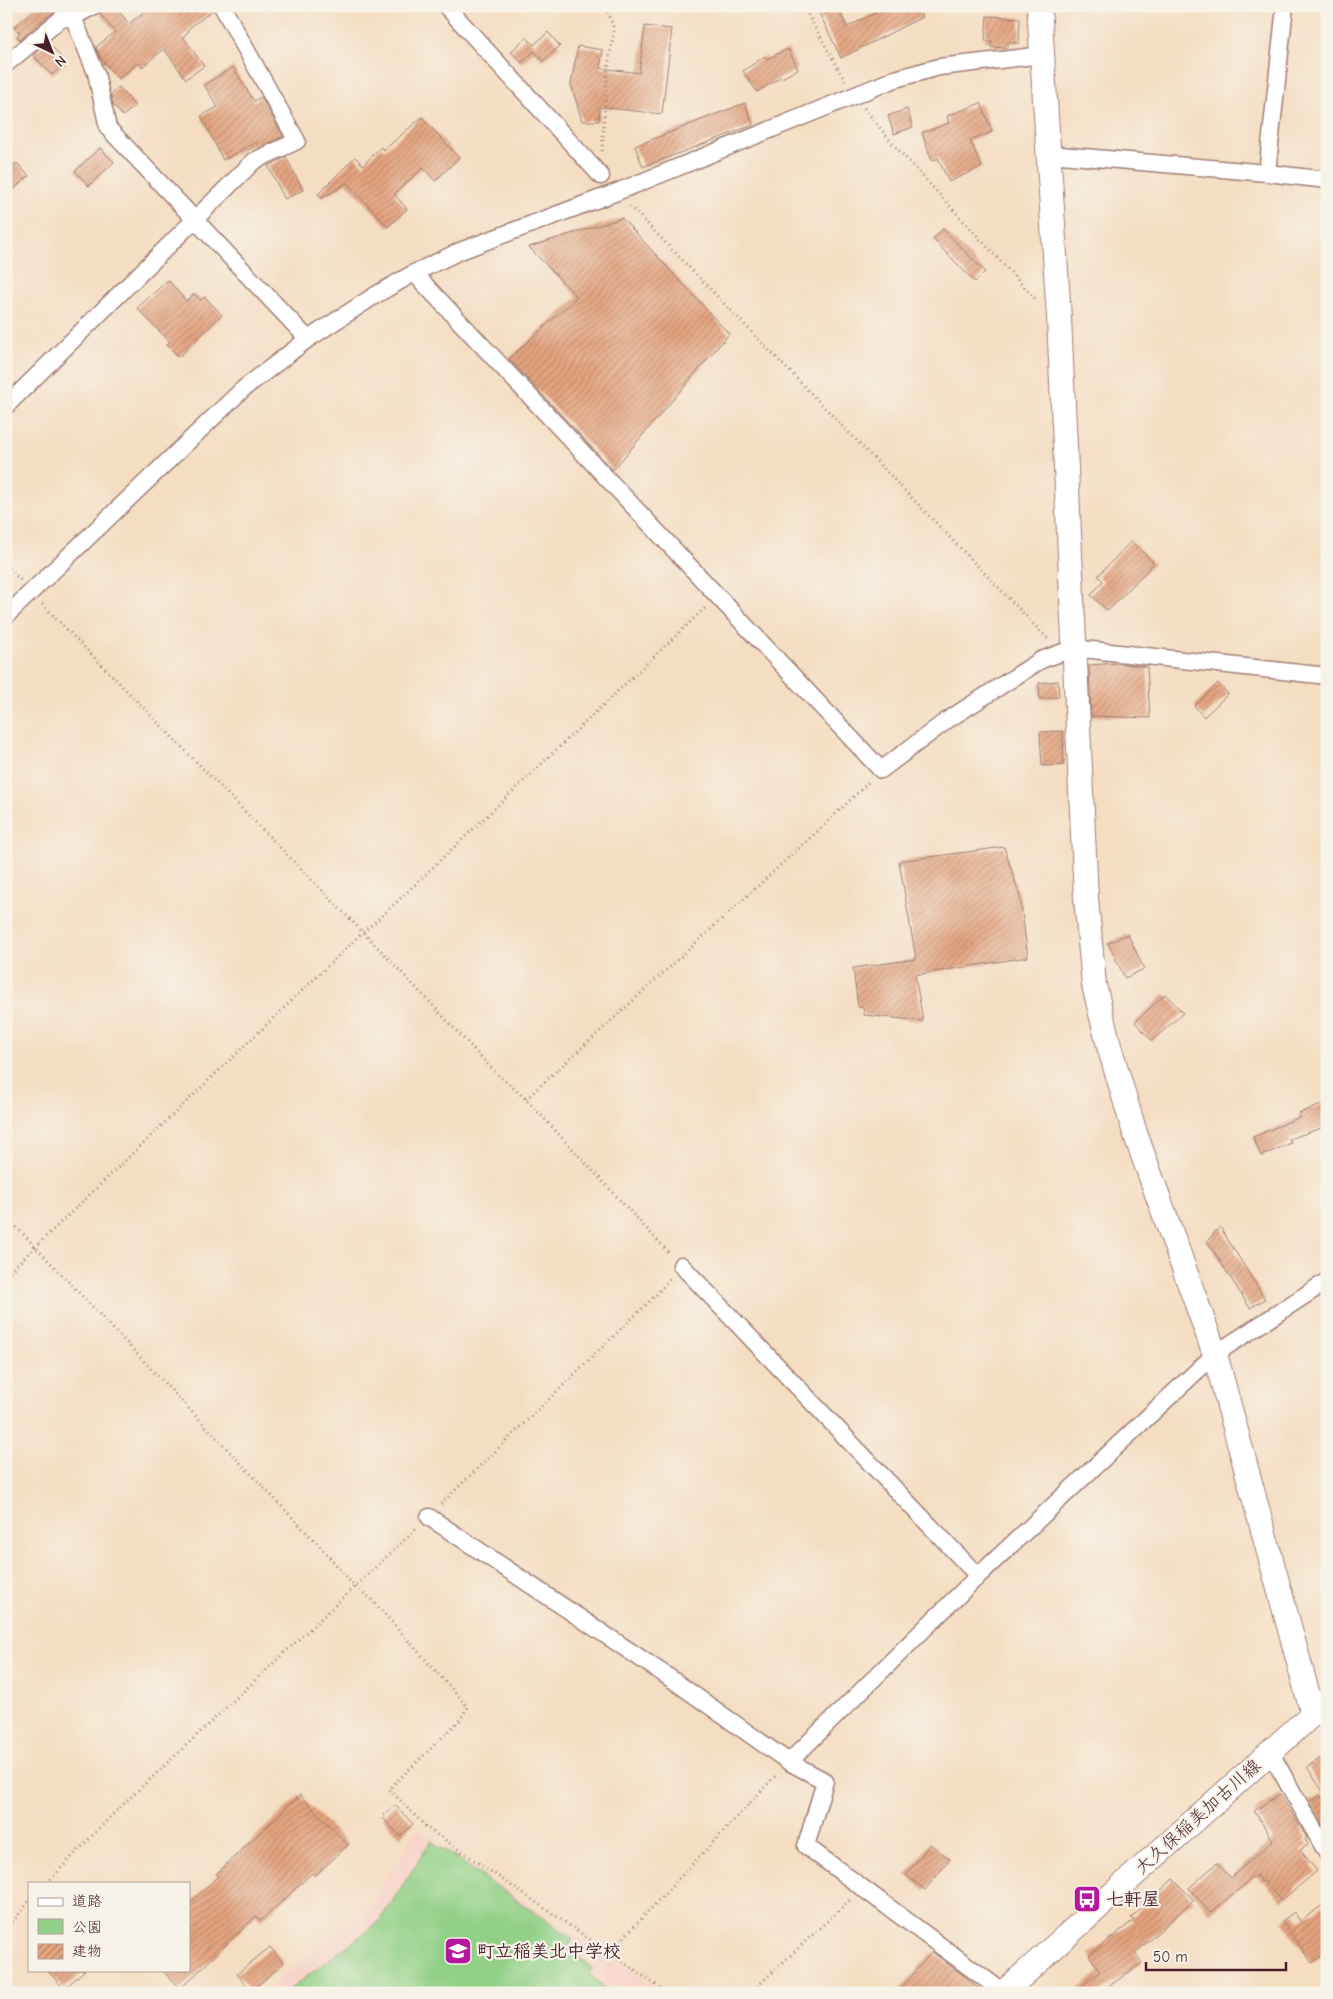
<svg xmlns="http://www.w3.org/2000/svg" width="1333" height="1999" viewBox="0 0 1333 1999" font-family="'Comic Neue','Klee One',sans-serif">
<defs>
<pattern id="building-hatch" width="6" height="6" patternUnits="userSpaceOnUse" patternTransform="scale(1.25)"><rect width="6" height="6" fill="#e4a47f"/><path d="M-1 1l2-2M0 6l6-6M5 7l2-2" fill="none" stroke="#bb8568"/></pattern>
</defs>
<rect width="100%" height="100%" fill="#f7f3e8"/>
<filter id="ink" filterUnits="userSpaceOnUse"><feTurbulence type="fractalNoise" baseFrequency=".02" numOctaves="2"/><feDisplacementMap in="SourceGraphic" scale="10" xChannelSelector="R" yChannelSelector="G"/><feConvolveMatrix kernelMatrix="1 2 1 2 8 2 1 2 1" color-interpolation-filters="sRGB"/></filter>
<filter id="wash" filterUnits="userSpaceOnUse"><feTurbulence type="fractalNoise" baseFrequency=".0096" numOctaves="4" result="noise"/><feDisplacementMap in="SourceGraphic" scale="20" xChannelSelector="R" yChannelSelector="G"/><feGaussianBlur stdDeviation="1.12" result="paint"/><feColorMatrix in="noise" values="0 0 0 0 0 0 0 0 0 0 0 0 0 0 0 0 0 1.4 0 .05"/><feComposite in="paint" operator="in"/></filter>
<g filter="url(#wash)">
<rect width="100%" height="100%" fill="#f4ddc1"/>
<polygon fill="#f7d1c6" points="417,1829 662,1993 262,1993 368,1910"/>
<polygon fill="#91d086" stroke="#6e7858" points="431,1841 573,1939 568,1948 592,1968 589,1973 608,1992 285,1993 379,1922"/>
<g id="blocks">
<g fill="url(#building-hatch)">
<polygon points="38,6 55,6 56,10 20,40 17,36 20,33 14,27"/>
<polygon points="104,6 115,6 129,24 151,6 212,6 213,10 188,29 189,31 183,37 204,66 186,79 164,49 142,67 138,63 118,79 100,57 96,47 115,32 100,14"/>
<polygon points="816,6 837,6 847,27 889,6 917,6 922,17 841,58"/>
<polygon points="987,16 1020,18 1019,43 1008,42 1008,48 991,47 992,41 985,41"/>
<polygon points="645,26 672,29 662,114 600,107 599,121 582,121 571,84 578,46 603,50 600,68 639,73"/>
<polygon points="548,32 560,46 543,61 534,51 522,63 511,52 526,37 534,45"/>
<polygon points="48,42 66,63 52,75 33,55"/>
<polygon points="788,49 798,69 782,78 781,77 757,92 743,71 765,56 767,59"/>
<polygon points="233,67 254,101 261,97 283,136 259,148 256,142 223,160 201,116 218,107 204,85"/>
<polygon points="119,87 135,106 123,116 113,105 111,94"/>
<polygon points="745,103 753,125 643,167 635,146"/>
<polygon points="981,103 992,132 970,140 982,167 949,182 938,158 932,161 922,133 949,123 947,116"/>
<polygon points="907,109 913,127 894,134 888,116"/>
<polygon points="422,117 459,158 435,181 423,168 394,194 407,209 388,227 347,183 322,198 318,194 355,157 363,165 381,147 384,150"/>
<polygon points="100,148 114,162 89,186 75,171"/>
<polygon points="6,156 15,165 17,163 29,176 6,196"/>
<polygon points="286,157 303,190 285,199 268,166"/>
<polygon points="622,218 729,334 613,470 509,359 577,297 529,247"/>
<polygon points="943,229 985,272 975,282 933,239"/>
<polygon points="168,280 186,301 194,294 201,300 205,297 222,315 179,357 167,345 170,342 137,308"/>
<polygon points="1131,541 1154,563 1108,611 1091,595 1103,581 1098,576"/>
<polygon points="1117,663 1147,667 1150,718 1091,716 1089,665"/>
<polygon points="1058,681 1059,697 1040,699 1039,683"/>
<polygon points="1218,683 1228,694 1204,717 1194,706"/>
<polygon points="1063,731 1064,765 1042,766 1040,732"/>
<polygon points="1004,847 1020,897 1028,957 915,975 923,1021 864,1015 863,1007 858,1007 853,968 916,959 899,861"/>
<polygon points="1128,934 1144,969 1125,978 1108,943"/>
<polygon points="1165,994 1183,1013 1152,1041 1135,1022"/>
<polygon points="1327,1103 1327,1126 1289,1139 1291,1143 1261,1156 1253,1137 1300,1117 1299,1113"/>
<polygon points="1220,1227 1265,1299 1250,1308 1207,1241"/>
<polygon points="1321,1758 1327,1767 1327,1798 1307,1767"/>
<polygon points="1280,1794 1307,1838 1305,1839 1308,1845 1300,1850 1317,1871 1281,1901 1264,1881 1262,1882 1256,1875 1210,1913 1189,1888 1217,1863 1231,1878 1273,1840 1254,1811"/>
<polygon points="300,1795 348,1845 315,1876 312,1873 261,1921 256,1916 180,1989 162,1970 189,1970 189,1904 218,1876 216,1874"/>
<polygon points="1320,1795 1327,1805 1327,1826 1324,1827 1309,1802"/>
<polygon points="395,1805 413,1824 400,1836 382,1817"/>
<polygon points="930,1844 950,1859 925,1890 906,1875"/>
<polygon points="1173,1879 1194,1900 1135,1953 1142,1963 1099,1993 1074,1993 1100,1971 1089,1955 1134,1920 1131,1918"/>
<polygon points="1327,1902 1327,1952 1312,1963 1282,1921 1294,1912 1300,1921"/>
<polygon points="270,1947 284,1963 251,1991 237,1974"/>
<polygon points="932,1952 963,1975 984,1993 897,1993"/>
<polygon points="47,1970 85,1970 64,1989"/>
</g>
</g>
</g>
<g filter="url(#ink)">
<use href="#blocks" fill-opacity="0" stroke="#9f7e76" stroke-width="1"/>
<g fill="none" stroke-linecap="round" stroke-linejoin="round">
<g stroke="#9f7e76" stroke-width="19">
<g id="street">
<polyline points="65,6 73,17 96,73 108,128 308,339"/>
<polyline points="446,6 601,176"/>
<polyline points="6,64 61,19 73,17 94,6"/>
<polyline points="1049,154 1267,173 1327,180"/>
<polyline points="1267,173 1285,6"/>
<polyline points="414,273 881,770 946,721 1041,660 1074,648 1327,676"/>
<polyline points="6,406 254,161 297,141 222,6"/>
<polyline points="6,616 243,389 308,339 374,296 414,273 460,251 617,192 895,79 939,67 1043,55"/>
<polyline points="681,1265 978,1576"/>
<polyline points="429,1517 670,1678 789,1762 825,1781 806,1846 1003,1992"/>
<polyline points="1270,1752 1327,1853"/>
<polyline points="789,1762 978,1576 1215,1354 1327,1281"/>
</g>
</g>
<g stroke="#9f7e76" stroke-width="26">
<g id="secondary">
<polyline points="1039,6 1059,318 1086,898 1094,985 1109,1046 1135,1133 1215,1354 1313,1714"/>
<polyline points="1003,1993 1327,1701"/>
</g>
</g>
<g stroke="#9f7e76" stroke-width="3" stroke-dasharray="1 4" stroke-linecap="butt">
<polyline points="803,6 845,81"/>
<polyline points="7,40 13,6"/>
<polyline points="864,108 893,144 1037,301"/>
<polyline points="602,151 607,74 614,30 609,14 602,6"/>
<polyline points="630,206 1049,640"/>
<polyline points="6,565 21,581"/>
<polyline points="42,604 389,959 497,1074 526,1099 670,1254"/>
<polyline points="526,1099 821,828 869,782"/>
<polyline points="6,1216 326,1553 354,1586 371,1599 468,1707 460,1720 389,1789 426,1827 668,1993"/>
<polyline points="6,1275 362,933 384,914 705,608"/>
<polyline points="441,1504 656,1295 671,1277"/>
<polyline points="47,1883 112,1815 417,1528"/>
<polyline points="6,1930 29,1902"/>
<polyline points="610,1952 777,1774"/>
<polyline points="750,1993 850,1900"/>
</g>
<use href="#street" stroke="#fff" stroke-width="16"/>
<use href="#secondary" stroke="#fff" stroke-width="24"/>
</g>
</g>
<defs>
<g id="bus-square" transform="scale(1.4375)"><rect x="-9" y="-9" width="18" height="18" rx="4" fill="#b5179e" stroke="#f7f3e8"/><path d="M-5-6H5V4H4V6H2V4H-2V6H-4V4H-5ZM-3.5-4V0h7V-4ZM-3.5 1.2v1.5H-2V1.2ZM2 1.2v1.5H3.5V1.2Z" fill="#fff"/></g>
<g id="school-square" transform="scale(1.4375)"><rect x="-9" y="-9" width="18" height="18" rx="4" fill="#b5179e" stroke="#f7f3e8"/><path d="M0-5L7-2L0 1L-7-2ZM-4 1L0 2.5L4 1V4Q0 6-4 4Z" fill="#fff"/></g>
</defs>
<g fill-rule="evenodd">
<use href="#bus-square" x="1087" y="1899"/>
<use href="#school-square" x="458" y="1951"/>
</g>
<g text-anchor="middle" dominant-baseline="central" stroke-width="4.5" stroke-linejoin="round" paint-order="stroke">
<g font-size="18" fill="#4a1f2b" stroke="#f7f3e8">
<text transform="translate(1198 1817) rotate(-42)">大久保稲美加古川線</text>
</g>
<g font-size="18" font-weight="bold" fill="#4a1f2b" stroke="#f7f3e8" text-anchor="start">
<text x="1106" y="1899">七軒屋</text>
<text x="477" y="1951">町立稲美北中学校</text>
</g>
</g>
<rect width="1333" height="1999" fill="none" stroke="#f7f3e8" stroke-width="25"/>
<rect x="28" y="1882" width="162" height="90" fill="#f7f3e8" stroke="#b29e9c"/>
<rect x="38" y="1898" width="25" height="8" fill="#ffffff" stroke="#b29e9c"/>
<text x="72" y="1906" font-size="15" fill="#4a1f2b">道路</text>
<rect x="38" y="1919" width="25" height="15" fill="#91d086" stroke="#b29e9c"/>
<text x="72" y="1932" font-size="15" fill="#4a1f2b">公園</text>
<rect x="38" y="1944" width="25" height="15" fill="url(#building-hatch)" stroke="#b29e9c"/>
<text x="72" y="1956" font-size="15" fill="#4a1f2b">建物</text>
<g transform="translate(52 52) rotate(137)" stroke="#f7f3e8" stroke-width="4" paint-order="stroke">
<path d="M0-4L9 19L0 12L-9 19Z" fill="#4a1f2b"/>
<text y="-8" font-size="14" font-weight="bold" text-anchor="middle" fill="#4a1f2b">N</text>
</g>
<path d="M1146 1962v8h140v-8" fill="none" stroke="#4a1f2b" stroke-width="2.5"/>
<text x="1153" y="1962" font-size="15" fill="#4a1f2b" stroke="#f7f3e8" stroke-width="4" paint-order="stroke">50 m</text>
</svg>
